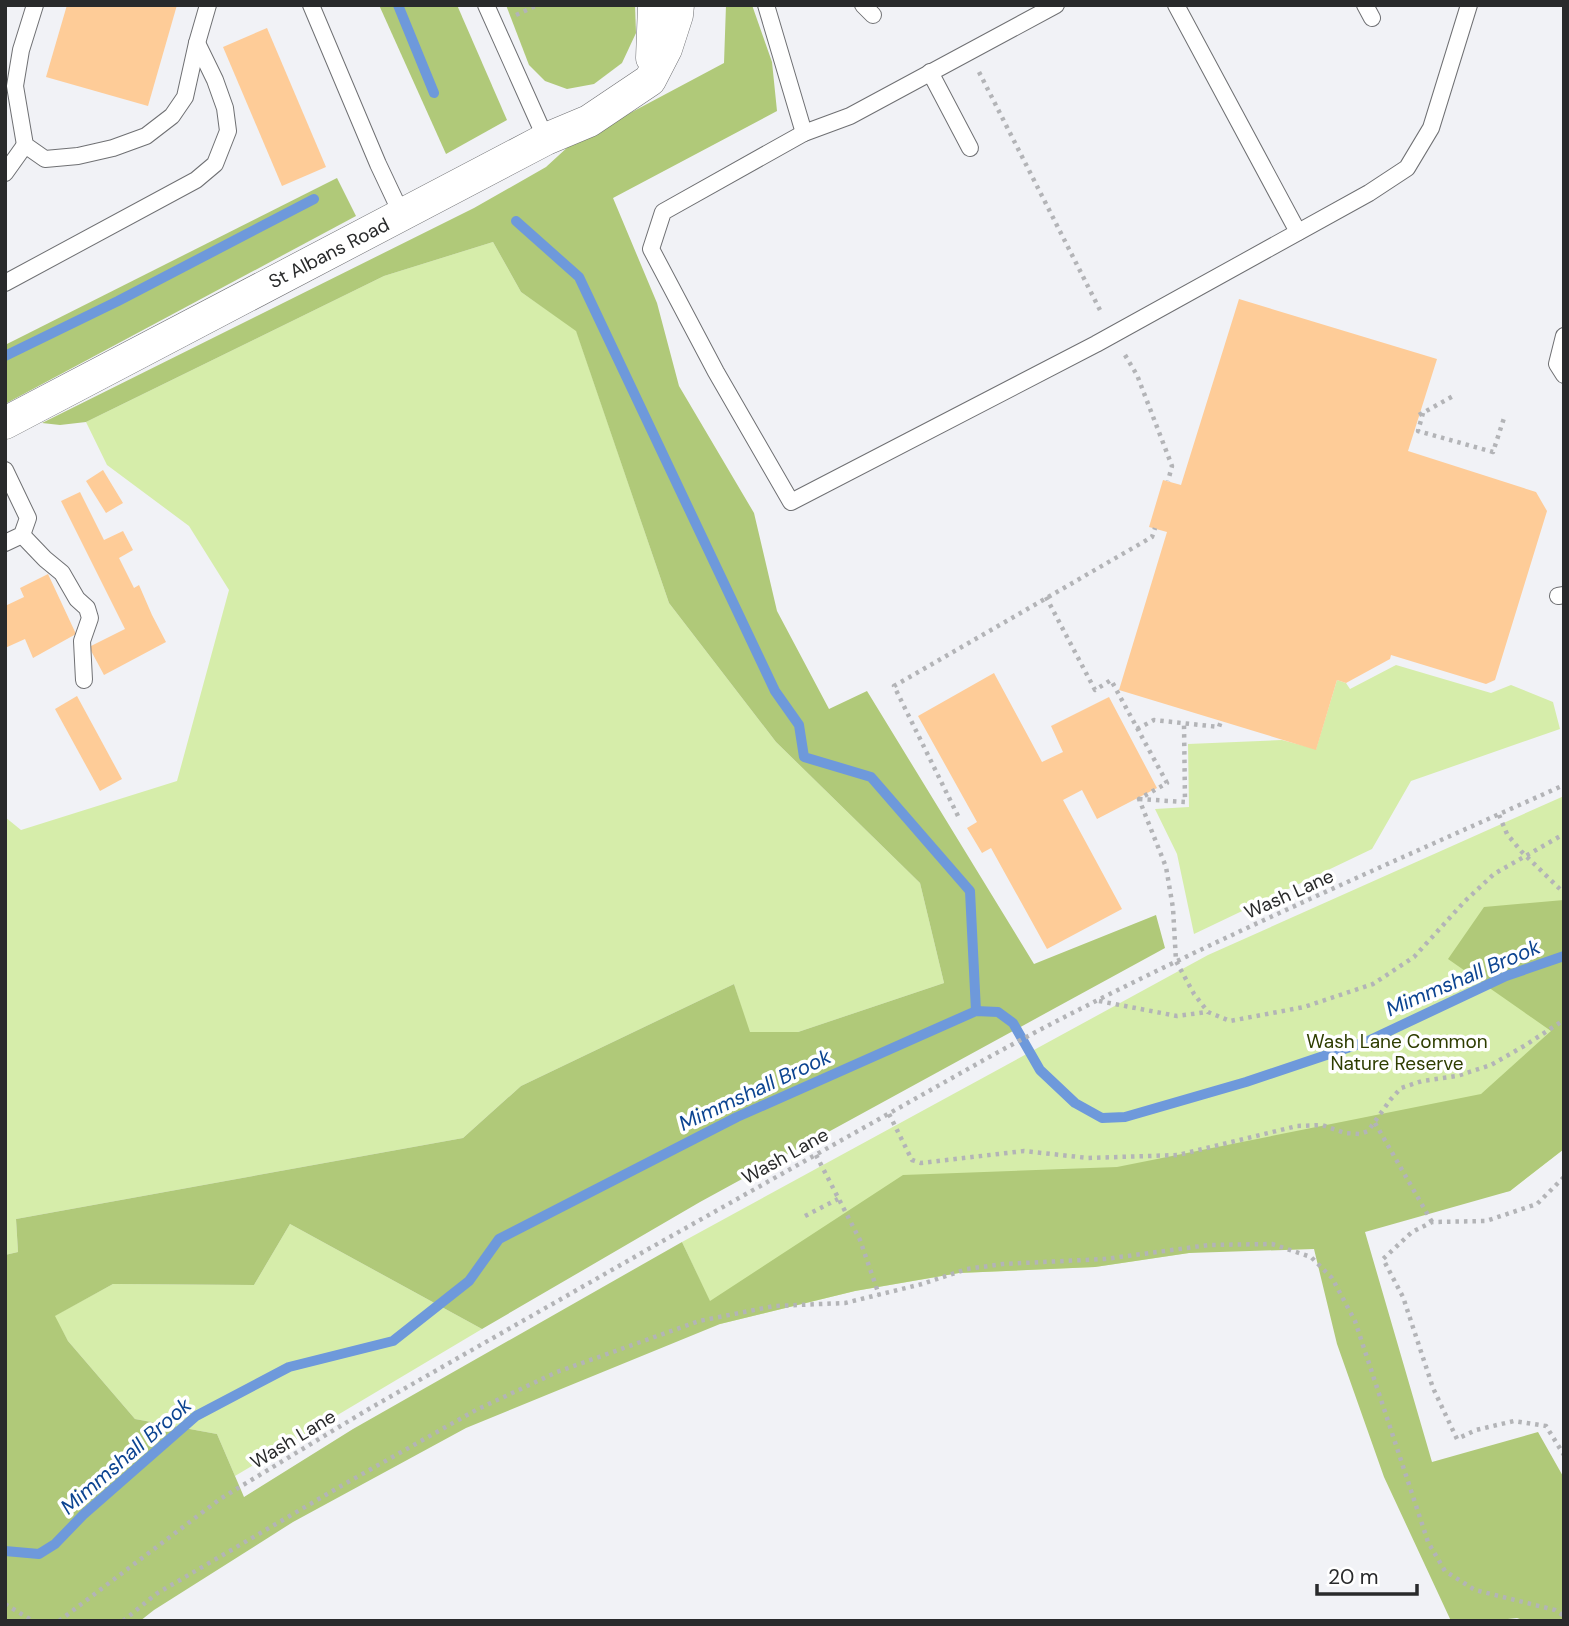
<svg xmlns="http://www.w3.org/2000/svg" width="1569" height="1626" viewBox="0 0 1569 1626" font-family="'DM Sans',sans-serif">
<rect width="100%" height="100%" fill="#f1f2f6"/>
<g fill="#d6edaa">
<polygon points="493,242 521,292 576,330 669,603 776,742 920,883 944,983 798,1032 749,1032 734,984 521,1086 463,1138 16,1219 18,1252 5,1255 5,817 21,830 177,781 229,590 189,526 107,465 86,422 384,276"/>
<polygon points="1396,665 1491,693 1511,685 1553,702 1560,729 1411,781 1372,849 1194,934 1177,854 1155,809 1189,807 1188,744 1282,740 1316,749 1337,680 1346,683 1350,689"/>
<polygon points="1564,796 1564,1149 1510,1191 1189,1253 1095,1267 959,1273 855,1291 720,1324 682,1242 1208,955"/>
<polygon points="290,1224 482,1329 235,1476 217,1434 135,1419 68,1341 54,1316 113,1284 254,1285"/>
</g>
<g fill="#b0c979">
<polygon points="379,5 457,5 507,120 446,154"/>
<polygon points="506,5 635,5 636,33 622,63 594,84 567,89 545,81 529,65"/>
<polygon points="726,5 752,5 772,62 777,111 613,198 657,303 679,386 754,513 777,611 829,709 867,691 1034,964 1156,915 1165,948 700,1202 482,1329 290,1224 254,1285 113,1284 55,1316 68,1341 135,1419 217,1434 244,1497 353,1429 682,1242 710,1301 903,1175 1117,1167 1481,1094 1551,1031 1448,959 1484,907 1564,900 1564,1149 1510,1191 1365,1232 1432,1462 1538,1432 1564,1478 1564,1621 1526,1621 1517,1618 1489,1621 1451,1621 1384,1477 1337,1344 1314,1249 1189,1253 1095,1267 959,1273 855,1291 720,1324 466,1428 293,1522 154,1610 140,1621 5,1621 5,1255 18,1252 16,1219 463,1138 521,1086 734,984 750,1032 798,1032 944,983 920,883 776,742 669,603 576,331 521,292 493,242 384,276 86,422 60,425 42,423 474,208 546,167 570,145 724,63"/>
<polygon points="337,178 356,216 5,404 5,345"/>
</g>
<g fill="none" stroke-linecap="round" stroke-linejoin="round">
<g stroke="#6e99db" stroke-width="10">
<polyline points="398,5 434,93"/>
<polyline points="516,221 579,277 775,691 799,725 804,757 871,777 970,891 976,1011"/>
<polyline points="5,356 118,301 314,199"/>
<polyline points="5,1551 39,1554 55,1544 83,1515 196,1416 289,1367 393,1341 469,1281 499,1239 737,1117 976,1011 998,1012 1013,1023 1040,1070 1075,1103 1102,1118 1125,1117 1246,1082 1368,1041 1506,976 1564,956"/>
</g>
</g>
<g fill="#fecc98">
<polygon points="67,5 177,5 148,106 46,77"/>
<polygon points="267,28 326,167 282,186 223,47"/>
<polygon points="1239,299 1437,359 1408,451 1536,492 1547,511 1495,680 1486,684 1391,655 1390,659 1346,683 1337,680 1316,750 1119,690 1167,532 1149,527 1163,480 1181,485"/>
<polygon points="103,470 123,503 106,513 86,481"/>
<polygon points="80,492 104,540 123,531 133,550 119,558 134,588 139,585 152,615 166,642 104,675 89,647 125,629 61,501"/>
<polygon points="48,574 76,634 33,658 25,639 5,648 5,606 24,597 20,588"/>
<polygon points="994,673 1042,762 1063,752 1051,726 1109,697 1157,788 1097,819 1082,790 1063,800 1122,909 1047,949 991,848 982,853 967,828 977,822 918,716"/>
<polygon points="77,696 122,779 100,791 55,709"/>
</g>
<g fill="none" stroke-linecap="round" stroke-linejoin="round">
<g stroke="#6f7073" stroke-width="18">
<g id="lane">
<polyline points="35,5 21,50 15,86 25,145 45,159 78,156 113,148 146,136 172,116 185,97 197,43 208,5"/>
<polyline points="311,5 378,164 402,215"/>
<polyline points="486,5 546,139"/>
<polyline points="766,5 804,133"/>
<polyline points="863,5 873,15"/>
<polyline points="1056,5 850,116 804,133 663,212 651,249 716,372 791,502 1096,344 1369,193 1407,168 1431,128 1469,5"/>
<polyline points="1176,5 1298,232"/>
<polyline points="1365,5 1372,18"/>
<polyline points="930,72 970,148"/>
<polyline points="5,173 25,145"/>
<polyline points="5,283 196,180 215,164 228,131 225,108 215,80 197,43"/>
<polyline points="1564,336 1557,364 1564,375"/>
<polyline points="5,470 28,518 22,535 5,543"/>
<polyline points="22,535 45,559 62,573 77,599 87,608 90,618 82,641 84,680"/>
<polyline points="1558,596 1564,595"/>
</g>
</g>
<g stroke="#6f7073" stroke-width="33">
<g id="street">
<polyline points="652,58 654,5"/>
<polyline points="5,423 546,139 589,121 650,80 666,49 677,15 678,5"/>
</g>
</g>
<g stroke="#b3b4b7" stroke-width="4.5" stroke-dasharray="3.5 5" stroke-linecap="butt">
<polyline points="516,15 538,5"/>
<polyline points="979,72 1102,314"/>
<polyline points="1125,355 1137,375 1172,466 1168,481"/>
<polyline points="1423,413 1418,431 1493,452 1505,415"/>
<polyline points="1419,415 1455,395"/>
<polyline points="1046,597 1095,690 1111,680 1167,783 1139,799 1166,867 1173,908 1176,961 1194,994 1208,1012 1230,1021 1304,1007 1373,984 1414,957 1465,901 1494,874 1564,834"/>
<polyline points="1137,729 1154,720 1219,727 1221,721"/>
<polyline points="1139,799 1185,802 1184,723"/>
<polyline points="1499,815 1507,834 1521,851 1564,893"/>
<polyline points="958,816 894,686 1152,537 1155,528"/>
<polyline points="1099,1001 1177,1016 1207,1012"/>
<polyline points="889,1114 912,1160 921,1163 1024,1151 1088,1158 1178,1155 1297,1126 1322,1125 1345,1133 1360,1134 1368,1131 1391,1099 1401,1088 1422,1081 1457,1076 1491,1065 1524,1046 1564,1020"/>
<polyline points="1375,1123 1432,1222"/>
<polyline points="816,1155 860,1240 879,1295"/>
<polyline points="1564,1177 1537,1204 1486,1221 1432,1222 1412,1232 1383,1259 1403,1297 1433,1388 1457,1439 1476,1430 1514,1421 1546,1426 1564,1455"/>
<polyline points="805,1216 838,1199"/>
<polyline points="5,1604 33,1621"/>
<path d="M59,1621L220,1499L367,1410L652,1247L991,1056C1176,955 1371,872 1564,785"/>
<polyline points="123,1621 156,1594 341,1486 476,1410 557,1372 699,1321 774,1306 845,1303 922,1284 967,1269 1003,1264 1105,1259 1209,1245 1272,1244 1311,1257 1332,1278 1355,1321 1428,1542 1445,1571 1475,1590 1555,1610 1564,1616"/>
</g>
<use href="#lane" stroke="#fff" stroke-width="16"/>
<use href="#street" stroke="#fff" stroke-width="32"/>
</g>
<g text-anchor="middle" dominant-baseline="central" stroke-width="7" stroke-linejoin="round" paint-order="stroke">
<g font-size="19" fill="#292a2b" stroke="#fff">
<text transform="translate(329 253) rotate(-27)">St Albans Road</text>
<text transform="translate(1289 894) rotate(-24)">Wash Lane</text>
<text transform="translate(785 1156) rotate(-29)">Wash Lane</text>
<text transform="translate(293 1439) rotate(-31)">Wash Lane</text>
</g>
<g font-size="19" fill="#2e3d00" stroke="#fff">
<text x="1397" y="1041">Wash Lane Common<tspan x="1397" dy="22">Nature Reserve</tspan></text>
</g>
<g font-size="21" font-style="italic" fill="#0c4491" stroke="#fff">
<text transform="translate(1463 978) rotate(-23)">Mimmshall Brook</text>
<text transform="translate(755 1090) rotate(-25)">Mimmshall Brook</text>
<text transform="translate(126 1456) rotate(-41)">Mimmshall Brook</text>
</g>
</g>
<rect width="1569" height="1626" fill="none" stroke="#292a2b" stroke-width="14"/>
<path d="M1317 1584v10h100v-10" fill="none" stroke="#292a2b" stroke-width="3.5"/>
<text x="1328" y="1584" font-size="21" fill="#292a2b" stroke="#ffffff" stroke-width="5" paint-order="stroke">20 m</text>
</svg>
